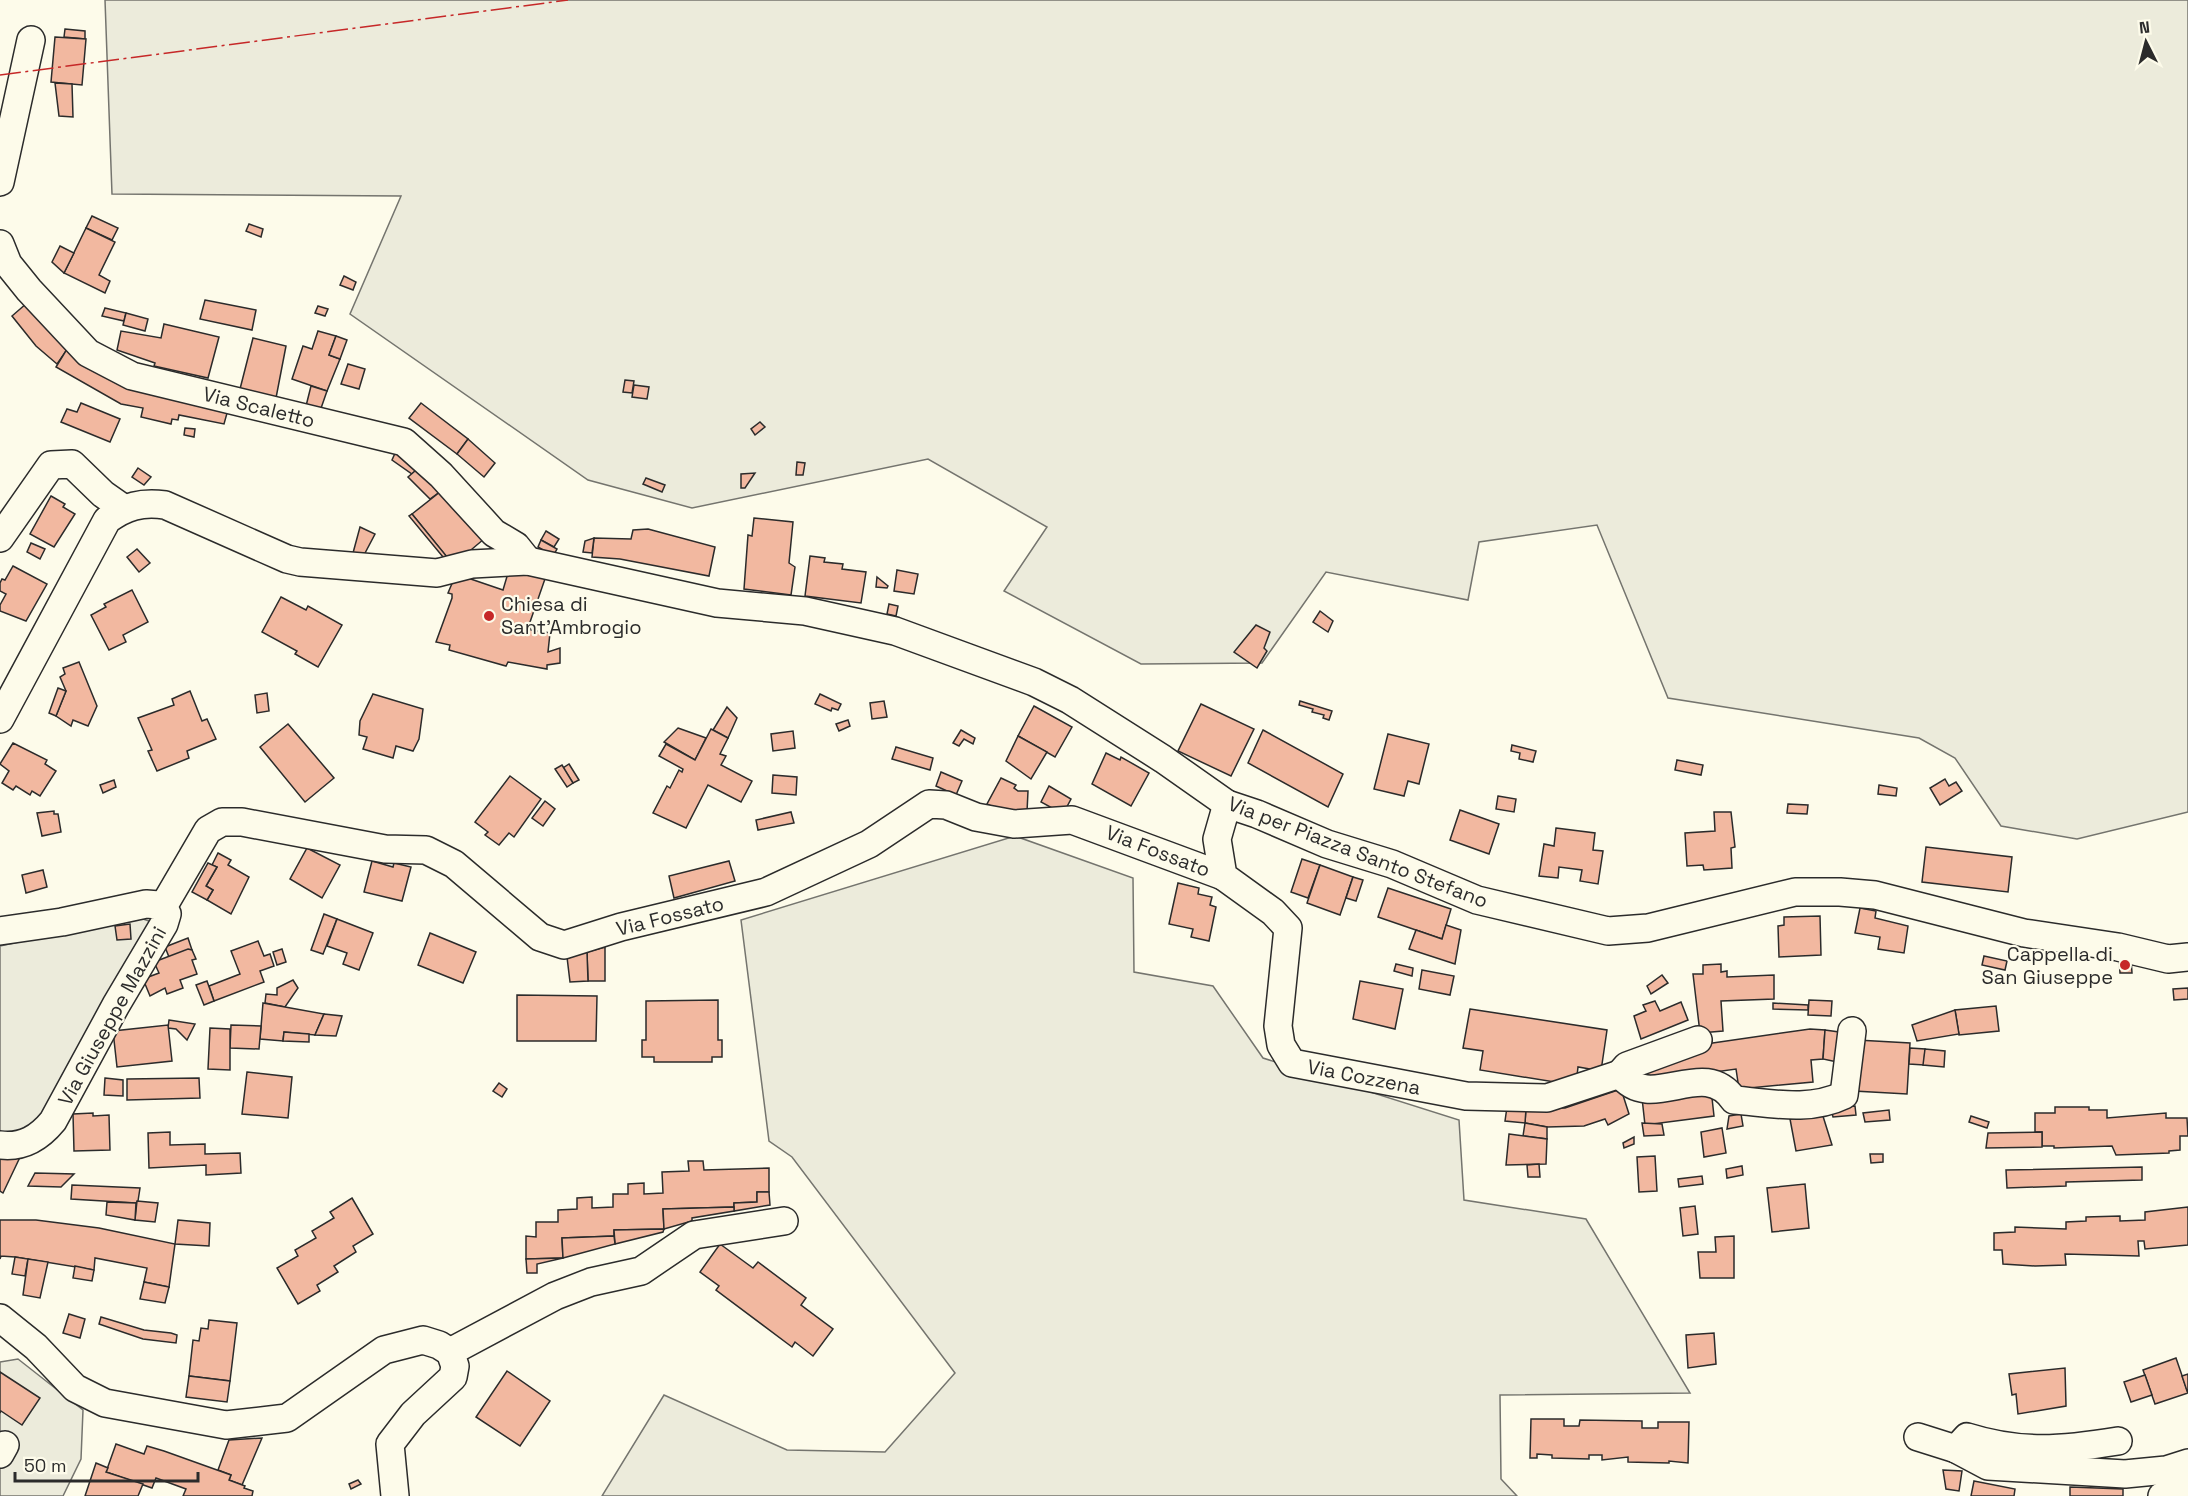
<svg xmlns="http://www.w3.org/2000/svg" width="2188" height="1496" viewBox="0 0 2188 1496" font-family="'Space Grotesk',sans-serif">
<rect width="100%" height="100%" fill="#fdfbea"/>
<g fill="#ecebdb" stroke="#74746e" stroke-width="1.5">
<polygon points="105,0 2188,0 2188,812 2077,839 2001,826 1955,758 1919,738 1668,698 1597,525 1479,542 1468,600 1326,572 1262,663 1141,664 1004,591 1047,527 928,459 692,508 588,480 350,314 401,196 112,194"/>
<polygon points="1015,836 1133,878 1134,972 1213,986 1263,1058 1459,1120 1464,1200 1586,1219 1690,1393 1500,1395 1501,1479 1517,1496 602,1496 664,1395 787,1450 885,1452 955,1373 792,1157 769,1141 741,920"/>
<polygon points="137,917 152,922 54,1098 34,1127 0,1137 0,946"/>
<polygon points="18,1359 83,1410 81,1459 63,1496 0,1496 0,1362"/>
</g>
<g fill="#f2b8a0" stroke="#2b2b2b" stroke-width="1.5">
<polygon points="65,29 85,31 85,39 64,37"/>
<polygon points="55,37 86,39 82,85 51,82"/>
<polygon points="55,83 72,84 73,117 59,116"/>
<polygon points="92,216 118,228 112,240 86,228"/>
<polygon points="249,224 263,229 261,237 246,231"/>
<polygon points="86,228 115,242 99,275 110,281 105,293 64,273"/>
<polygon points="60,246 74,253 64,273 52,262"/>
<polygon points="344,276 356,282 353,290 340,285"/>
<polygon points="205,300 256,310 252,330 200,319"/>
<polygon points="27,303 69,347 57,364 36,346 12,316"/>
<polygon points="318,306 328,309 325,316 315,313"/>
<polygon points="105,308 126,313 124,321 102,316"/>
<polygon points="126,313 148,319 145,331 123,325"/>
<polygon points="164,324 219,337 208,378 154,366 155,363 117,350 121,331 161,338"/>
<polygon points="318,331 336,336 329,355 340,359 327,391 292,379 303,346 312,349"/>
<polygon points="336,336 347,340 340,359 329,355"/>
<polygon points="253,338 286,346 276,398 240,389"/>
<polygon points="67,349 229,406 224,424 179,415 178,420 172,419 171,424 141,417 143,408 121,404 56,367"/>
<polygon points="348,364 365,369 359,389 341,384"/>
<polygon points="625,380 634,381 632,393 623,392"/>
<polygon points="634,385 649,387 647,399 632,397"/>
<polygon points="311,386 327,391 319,414 305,410"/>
<polygon points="81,403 120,419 110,442 61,422 67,409 77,412"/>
<polygon points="421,403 468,439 457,454 409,418"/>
<polygon points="760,422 765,427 755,435 751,429"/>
<polygon points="185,428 195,429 194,437 184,435"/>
<polygon points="468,439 495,463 484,477 457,454"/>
<polygon points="396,451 420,467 412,474 392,460"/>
<polygon points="797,462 805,463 803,475 796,475"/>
<polygon points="422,465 445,488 430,499 408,477"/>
<polygon points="138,468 151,477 144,485 132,477"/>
<polygon points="755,473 745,488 741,488 741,474"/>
<polygon points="646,478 665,485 662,492 643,484"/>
<polygon points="445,488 484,539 453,565 412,514"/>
<polygon points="51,496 65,504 63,507 75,514 54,547 30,534"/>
<polygon points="412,514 452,563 448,563 409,516"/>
<polygon points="754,518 793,522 789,563 795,567 791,595 744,589 748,535 752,536"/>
<polygon points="360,527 375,534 364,555 353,553"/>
<polygon points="648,529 715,547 709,576 620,559 592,557 594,538 631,539 633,530"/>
<polygon points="546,531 559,539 554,547 541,540"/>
<polygon points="594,538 592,553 583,552 585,541"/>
<polygon points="541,540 557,549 553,556 538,547"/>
<polygon points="31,543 45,549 40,559 27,552"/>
<polygon points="137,549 150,563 139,572 127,557"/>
<polygon points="810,556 825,558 824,562 843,564 842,569 866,572 861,603 805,596"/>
<polygon points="13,566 47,584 26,621 0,611 0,605 6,594 0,591 0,583 2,579 5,580"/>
<polygon points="897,570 918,574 914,594 894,591"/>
<polygon points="508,573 546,576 529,625 531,630 550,633 548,652 560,648 560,663 547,665 547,669 508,662 506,666 449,650 450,645 436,642 452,598 452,594 448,593 456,574 503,590"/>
<polygon points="877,577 888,586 887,588 876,587"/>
<polygon points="132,590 148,622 123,635 126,642 109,650 91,615 106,607 104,604"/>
<polygon points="281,597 306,610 308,606 342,625 318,667 295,654 297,651 262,632"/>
<polygon points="889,604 898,606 896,616 887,614"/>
<polygon points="1320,611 1333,621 1328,632 1313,622"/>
<polygon points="1256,625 1270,632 1264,648 1267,651 1257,668 1234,652"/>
<polygon points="79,662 97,706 88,726 73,720 71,726 56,716 66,691 60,677 65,674 63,668"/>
<polygon points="58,688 66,691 56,716 49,713"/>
<polygon points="190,691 202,721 207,719 216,739 187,751 189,758 157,771 148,751 152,750 138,718 174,705 172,699"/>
<polygon points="267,693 269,711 257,713 255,695"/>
<polygon points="373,694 423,709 419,739 413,751 396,746 393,758 363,749 367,737 359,735 360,721"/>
<polygon points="820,694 841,704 838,710 832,708 831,711 815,704"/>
<polygon points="884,701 887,717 872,719 870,703"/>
<polygon points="1300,701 1332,711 1329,720 1323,718 1324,715 1312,712 1313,709 1299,705"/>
<polygon points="1201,704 1254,729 1231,776 1178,751"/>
<polygon points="1034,706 1072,727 1055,757 1018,736"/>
<polygon points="727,707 737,718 728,738 713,730"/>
<polygon points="848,720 850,726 839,731 836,724"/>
<polygon points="288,724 334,778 305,802 260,747"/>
<polygon points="678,728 706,738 695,760 664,742"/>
<polygon points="711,729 728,738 720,754 726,756 721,765 752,781 741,802 708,785 686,828 653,813 667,786 670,788 679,770 682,772 683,769 659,756 666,744 695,760"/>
<polygon points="961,730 975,738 973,744 964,739 959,746 953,743"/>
<polygon points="1263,730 1343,774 1328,807 1248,763"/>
<polygon points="793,731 795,748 773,751 771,734"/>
<polygon points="1388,734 1429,744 1419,784 1408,781 1404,796 1374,789"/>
<polygon points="1018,736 1047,752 1031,779 1006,761"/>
<polygon points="13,743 47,760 45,764 56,771 40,796 32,791 30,795 16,786 13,790 2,783 9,771 0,764"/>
<polygon points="1512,745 1536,751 1533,762 1519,759 1520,753 1511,751"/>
<polygon points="896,747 933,758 930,770 892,759"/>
<polygon points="1106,753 1120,760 1121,757 1149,773 1131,806 1092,784"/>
<polygon points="1677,760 1703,765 1701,775 1675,770"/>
<polygon points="569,764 579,780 573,783 563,768"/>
<polygon points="562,765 573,783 567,787 555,769"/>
<polygon points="941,772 962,781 956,795 936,786"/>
<polygon points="773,775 797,777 796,795 772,793"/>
<polygon points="510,776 541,799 514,837 509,833 499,845 485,835 488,832 475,822"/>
<polygon points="1001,778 1016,785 1014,788 1018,791 1028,791 1027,812 1001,811 987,804"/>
<polygon points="1945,779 1949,786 1956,782 1962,791 1940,805 1930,788"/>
<polygon points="114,780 116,787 103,793 100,785"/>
<polygon points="1879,785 1897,788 1896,796 1878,794"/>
<polygon points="1049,786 1071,799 1063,814 1041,802"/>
<polygon points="1498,796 1516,799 1514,812 1496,809"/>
<polygon points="545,801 555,809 543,826 532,818"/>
<polygon points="1788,804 1808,805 1807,814 1787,813"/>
<polygon points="1460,810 1499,824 1489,854 1450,840"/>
<polygon points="54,811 54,814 58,814 61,832 42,836 37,813"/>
<polygon points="791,812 794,823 758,830 756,820"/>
<polygon points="1714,812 1731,812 1735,847 1731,848 1732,868 1704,870 1703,865 1687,866 1685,833 1715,831"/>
<polygon points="1556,828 1595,833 1593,850 1603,851 1598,884 1580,881 1582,870 1559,867 1558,878 1539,876 1544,844 1554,846"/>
<polygon points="1926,847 2012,857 2008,892 1922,882"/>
<polygon points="307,848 340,865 322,898 290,879"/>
<polygon points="218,853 231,860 228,865 249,877 231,914 207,900 213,890 206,886 217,867 212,865"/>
<polygon points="1302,859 1320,865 1308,898 1291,892"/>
<polygon points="372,861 393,867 394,863 411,867 402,901 364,892"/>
<polygon points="729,861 735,881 674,898 669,876"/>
<polygon points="208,863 217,867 206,886 213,890 207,900 192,892"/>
<polygon points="1320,865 1353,877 1340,915 1307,903"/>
<polygon points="43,870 47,887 26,893 22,875"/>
<polygon points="1353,877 1363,880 1356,901 1346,898"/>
<polygon points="1178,883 1199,888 1198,894 1212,897 1210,905 1216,907 1209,941 1191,937 1193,929 1169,924"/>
<polygon points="1388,888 1451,909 1442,939 1378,917"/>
<polygon points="1860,908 1876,911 1875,918 1908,926 1904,953 1878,949 1880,937 1855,933"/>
<polygon points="324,914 337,919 323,954 311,950"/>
<polygon points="1820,916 1821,955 1779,957 1778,926 1784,925 1784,917"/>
<polygon points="337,919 373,933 359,970 343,964 347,953 327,946"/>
<polygon points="130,924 131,939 117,940 115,926"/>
<polygon points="1446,925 1461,930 1455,964 1409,949 1416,930 1442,939"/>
<polygon points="430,933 476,952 463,983 418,965"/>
<polygon points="188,938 192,950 169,957 165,947"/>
<polygon points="258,941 264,956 270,954 274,966 260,971 264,982 214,1001 209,986 240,974 231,951"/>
<polygon points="605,947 605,981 588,981 587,952"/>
<polygon points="188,949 192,950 196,959 192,960 197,974 180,980 183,988 167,994 165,988 150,996 143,979 159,973 154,962"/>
<polygon points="282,949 286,962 277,965 273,952"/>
<polygon points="587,952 588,981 570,982 567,957"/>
<polygon points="1984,956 2007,961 2005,970 1982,965"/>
<polygon points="2119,958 2131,958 2132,973 2120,973"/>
<polygon points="1396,964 1413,968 1412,976 1394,971"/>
<polygon points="1721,964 1721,972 1727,971 1727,977 1774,975 1774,999 1721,1001 1723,1031 1700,1033 1693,974 1703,974 1703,965"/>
<polygon points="1422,970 1454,976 1450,995 1419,989"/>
<polygon points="1662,975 1668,983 1651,994 1647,986"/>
<polygon points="293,980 298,988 285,1007 265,1003 266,994 277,995 277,988"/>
<polygon points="207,981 214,1001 204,1005 196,985"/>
<polygon points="1360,981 1403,989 1395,1029 1353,1019"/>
<polygon points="2188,988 2188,999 2174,1000 2173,989"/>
<polygon points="517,995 597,996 596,1041 517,1041"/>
<polygon points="718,1000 718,1040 722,1040 722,1057 712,1057 712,1062 654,1062 654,1057 642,1057 642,1040 646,1040 646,1001"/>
<polygon points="1809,1000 1832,1001 1831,1016 1808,1015"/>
<polygon points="1655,1001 1660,1011 1681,1002 1688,1020 1641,1039 1634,1016 1646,1011 1643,1005"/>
<polygon points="263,1003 285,1007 324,1014 315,1035 284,1032 283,1041 260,1039"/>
<polygon points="1773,1003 1808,1005 1808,1010 1773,1009"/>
<polygon points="1996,1006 1999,1031 1959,1035 1955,1010"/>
<polygon points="1470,1009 1607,1030 1601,1071 1578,1067 1577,1076 1567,1084 1480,1070 1483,1051 1463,1048"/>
<polygon points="1955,1010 1959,1034 1917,1041 1912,1025"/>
<polygon points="324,1014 342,1016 336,1036 315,1035"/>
<polygon points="169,1020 195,1024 187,1040 176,1029 168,1028"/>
<polygon points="168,1025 172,1061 117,1067 113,1031"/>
<polygon points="231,1025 261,1026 259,1049 230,1048"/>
<polygon points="210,1028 230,1029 230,1070 208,1069"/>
<polygon points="1810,1029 1825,1030 1823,1059 1811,1060 1813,1082 1739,1089 1736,1069 1635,1083 1633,1072 1685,1047"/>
<polygon points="1825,1030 1846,1033 1842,1063 1823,1059"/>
<polygon points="284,1032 309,1034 309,1042 283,1041"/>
<polygon points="1857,1040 1910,1043 1907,1094 1854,1091"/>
<polygon points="1910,1048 1925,1049 1924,1065 1909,1064"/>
<polygon points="1925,1049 1945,1051 1944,1067 1923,1065"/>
<polygon points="247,1072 292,1077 288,1118 242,1114"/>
<polygon points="105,1078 123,1080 123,1096 104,1095"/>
<polygon points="199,1078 200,1098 127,1100 127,1079"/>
<polygon points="499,1083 507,1089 502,1097 493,1091"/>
<polygon points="1621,1089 1629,1114 1608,1125 1605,1119 1584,1126 1547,1127 1525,1123 1526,1107 1565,1108"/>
<polygon points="1711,1089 1714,1116 1645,1125 1642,1098"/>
<polygon points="1855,1106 1856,1115 1833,1117 1831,1109"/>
<polygon points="1507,1107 1526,1109 1525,1123 1505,1121"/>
<polygon points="2055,1107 2089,1107 2089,1110 2107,1110 2107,1118 2166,1113 2166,1118 2187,1118 2188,1136 2180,1136 2180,1150 2169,1151 2169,1153 2116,1155 2112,1146 2054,1148 2054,1146 2042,1146 2042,1132 2035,1132 2035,1113 2055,1113"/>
<polygon points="1889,1110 1890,1120 1865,1122 1863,1113"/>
<polygon points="93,1113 93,1116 109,1115 110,1150 74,1151 73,1114"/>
<polygon points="1822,1113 1832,1145 1796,1151 1790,1119"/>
<polygon points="1741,1114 1743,1126 1727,1129 1729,1116"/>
<polygon points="1971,1116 1989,1122 1987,1128 1969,1122"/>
<polygon points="1525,1123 1547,1127 1547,1139 1523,1136"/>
<polygon points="1642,1123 1662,1124 1664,1135 1644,1136"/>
<polygon points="1722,1128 1726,1153 1704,1157 1701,1132"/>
<polygon points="170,1132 170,1145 205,1144 205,1154 240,1153 241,1173 206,1175 206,1165 149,1168 148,1133"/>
<polygon points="2042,1132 2042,1147 1986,1148 1988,1133"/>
<polygon points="1509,1134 1547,1139 1546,1164 1506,1165"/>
<polygon points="1634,1137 1634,1144 1624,1148 1623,1143"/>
<polygon points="0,1152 22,1153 3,1193 0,1191"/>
<polygon points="1870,1154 1883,1154 1883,1162 1871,1163"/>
<polygon points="1655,1156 1657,1191 1639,1192 1637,1157"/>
<polygon points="688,1161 703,1161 704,1170 769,1168 769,1192 757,1192 757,1202 734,1203 734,1207 663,1209 664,1229 614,1230 614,1236 562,1238 563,1258 526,1259 526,1236 536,1237 536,1222 558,1222 558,1210 577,1209 577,1198 592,1197 592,1208 613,1207 613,1194 628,1194 628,1184 644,1183 644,1194 663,1193 662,1172 689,1171"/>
<polygon points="1539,1164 1540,1177 1528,1177 1527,1165"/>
<polygon points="1742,1166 1743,1175 1727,1178 1726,1169"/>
<polygon points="2142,1167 2142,1180 2066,1182 2066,1186 2007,1188 2006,1170"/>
<polygon points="35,1173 74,1174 61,1187 28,1186"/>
<polygon points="1702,1176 1703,1184 1679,1187 1678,1179"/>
<polygon points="1805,1184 1809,1228 1772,1232 1767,1188"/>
<polygon points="72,1185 140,1188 138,1201 136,1203 71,1199"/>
<polygon points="757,1192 769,1192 770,1205 734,1211 734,1203 757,1202"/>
<polygon points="352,1198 373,1234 353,1246 356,1252 334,1266 338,1272 317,1285 320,1291 298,1304 277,1268 298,1256 295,1250 316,1238 312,1231 334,1218 330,1212"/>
<polygon points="137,1201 158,1203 155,1222 135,1220"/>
<polygon points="107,1202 136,1203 135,1220 106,1215"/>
<polygon points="1695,1206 1698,1234 1683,1236 1680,1208"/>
<polygon points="734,1207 734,1211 692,1218 692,1221 664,1229 663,1209"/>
<polygon points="2188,1207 2188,1245 2145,1249 2144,1241 2138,1241 2139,1256 2065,1254 2066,1265 2035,1266 2003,1264 2002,1250 1994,1250 1994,1233 2015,1232 2015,1227 2066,1229 2066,1222 2086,1221 2086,1217 2120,1216 2120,1221 2145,1220 2145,1212"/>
<polygon points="0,1220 36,1220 99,1228 175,1244 169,1287 144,1282 147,1268 95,1258 94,1270 15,1257 1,1256 0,1259"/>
<polygon points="178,1220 210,1223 209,1246 175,1244"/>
<polygon points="664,1229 663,1232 615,1244 614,1230"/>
<polygon points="614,1236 615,1244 563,1258 562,1238"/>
<polygon points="1734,1236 1734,1278 1700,1278 1698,1252 1716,1252 1715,1237"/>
<polygon points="720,1244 753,1268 758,1262 806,1298 801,1305 833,1329 813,1356 795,1342 792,1347 716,1290 719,1286 700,1272"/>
<polygon points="15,1257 28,1259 25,1276 12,1274"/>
<polygon points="563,1258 537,1264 537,1273 527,1273 526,1259"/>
<polygon points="28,1259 48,1262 40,1298 23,1295"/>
<polygon points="75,1266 94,1270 92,1281 73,1278"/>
<polygon points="144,1282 169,1287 165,1303 140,1299"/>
<polygon points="69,1314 85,1319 80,1338 63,1333"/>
<polygon points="101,1317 144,1330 171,1333 177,1335 176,1343 143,1339 99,1324"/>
<polygon points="209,1320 237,1323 230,1381 189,1376 193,1340 199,1341 201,1328 208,1329"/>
<polygon points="1714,1333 1716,1364 1688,1368 1686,1335"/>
<polygon points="2176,1358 2188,1393 2155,1404 2143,1370"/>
<polygon points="2065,1368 2066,1406 2018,1414 2016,1394 2012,1395 2009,1374"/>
<polygon points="507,1371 550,1401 520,1446 476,1417"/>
<polygon points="0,1372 40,1398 22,1425 1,1411 0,1413"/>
<polygon points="2188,1374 2188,1391 2187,1391 2182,1376"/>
<polygon points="2145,1375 2152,1395 2131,1402 2124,1382"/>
<polygon points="189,1376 230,1381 227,1402 186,1397"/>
<polygon points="1531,1419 1564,1419 1564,1426 1579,1426 1580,1420 1642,1421 1642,1428 1658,1428 1658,1422 1689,1422 1688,1463 1669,1461 1669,1463 1628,1462 1628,1457 1602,1460 1602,1455 1589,1455 1589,1459 1552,1458 1552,1455 1537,1454 1537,1458 1530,1458"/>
<polygon points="262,1438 242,1485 229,1480 231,1475 218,1470 229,1440"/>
<polygon points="116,1444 144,1454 147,1446 164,1451 231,1475 229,1480 245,1486 244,1488 253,1491 252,1496 183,1496 186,1489 156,1478 152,1488 106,1472"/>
<polygon points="96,1463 108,1468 106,1472 143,1484 138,1496 85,1496"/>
<polygon points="1943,1470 1962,1471 1959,1491 1946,1489"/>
<polygon points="358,1480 361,1484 351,1489 349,1484"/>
<polygon points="1974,1481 2015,1489 2014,1496 1971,1496"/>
<polygon points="2070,1487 2123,1489 2123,1496 2070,1496"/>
</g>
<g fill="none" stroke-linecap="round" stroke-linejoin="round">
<g stroke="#2b2b2b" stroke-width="30">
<g id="minor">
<polyline points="0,182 31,40"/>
<polyline points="0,244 8,264 29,290 88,353 132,376 404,442 441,475 494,533 516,546 528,561"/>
<polyline points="0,538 51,465 72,464 103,494 123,508"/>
<path d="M0,719L107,520C126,506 141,502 165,505L287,559L300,562L437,573L472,564L528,561L717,603L805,611L895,631L1034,682L1070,700L1163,759L1227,804L1257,814L1327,844L1392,864L1477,900L1608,931L1648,928L1795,892H1840L1875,895L2024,933L2118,947L2168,959L2188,957"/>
<polyline points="1227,804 1217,839 1223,876 1273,912 1288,928 1278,1026 1281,1045 1292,1063 1466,1096 1547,1098 1620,1074"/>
<polyline points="163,907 208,830 222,822 242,822 385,849 426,850 454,864 540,937 564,945 621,927 766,892 869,844 929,804 946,805 976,817 1014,824 1072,820 1223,876"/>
<path d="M0,931L62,922L146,904L159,905L167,914L164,924L116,1005L53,1121C39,1138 23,1148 0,1145"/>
<path d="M1620,1074C1652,1115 1703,1055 1734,1100C1771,1103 1809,1112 1844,1095L1852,1031"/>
<polyline points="1620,1074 1627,1066 1698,1040"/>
<polyline points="0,1318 36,1347 75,1388 105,1403 226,1425 287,1418 384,1350 423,1340 439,1345 450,1352 455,1366 453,1377 413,1414 390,1444 395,1496"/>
<polyline points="450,1352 555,1296 591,1282 641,1271 694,1235 784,1221"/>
<polyline points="1918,1437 1956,1449 1988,1466 2125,1474 2166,1470 2188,1463"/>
<path d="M1956,1449L1967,1437C2021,1454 2063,1450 2118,1441"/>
<polyline points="0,1454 5,1445"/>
<polyline points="2162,1496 2188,1486"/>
</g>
</g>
<use href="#minor" stroke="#fdfbea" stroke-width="27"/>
<polyline stroke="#c62828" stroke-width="1.5" stroke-dasharray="21 4.5 3 4.5" stroke-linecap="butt" points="0,75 568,0"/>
</g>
<g fill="#c62828" stroke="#fdfbea" stroke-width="2">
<circle cx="489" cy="616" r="6"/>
<circle cx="2125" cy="965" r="6"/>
</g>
<g text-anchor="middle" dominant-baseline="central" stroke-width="4.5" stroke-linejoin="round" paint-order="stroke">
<g font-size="20" fill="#2b2b2b" stroke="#fdfbea">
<text transform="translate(259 407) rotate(14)">Via Scaletto</text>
<text transform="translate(1158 851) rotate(21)">Via Fossato</text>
<text transform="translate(1358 852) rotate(21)">Via per Piazza Santo Stefano</text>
<text transform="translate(670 916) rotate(-14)">Via Fossato</text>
<text transform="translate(112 1016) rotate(-61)">Via Giuseppe Mazzini</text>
<text transform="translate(1364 1077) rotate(11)">Via Cozzena</text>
</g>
<g font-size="20" fill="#2b2b2b" stroke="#fdfbea" text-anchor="start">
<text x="501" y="604">Chiesa di<tspan x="501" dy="23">Sant'Ambrogio</tspan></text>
<text x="2113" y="954" text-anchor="end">Cappella di<tspan x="2113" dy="23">San Giuseppe</tspan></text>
</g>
</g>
<g transform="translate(2146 42) rotate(354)" stroke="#fdfbea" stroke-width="4.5" paint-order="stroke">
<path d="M0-4.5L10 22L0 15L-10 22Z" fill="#2b2b2b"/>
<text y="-9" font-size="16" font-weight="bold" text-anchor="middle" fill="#2b2b2b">N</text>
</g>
<path d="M15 1472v9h183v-9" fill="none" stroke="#2b2b2b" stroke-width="3"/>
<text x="24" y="1472" font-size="18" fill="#2b2b2b" stroke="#fdfbea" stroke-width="4.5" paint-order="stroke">50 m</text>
</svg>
